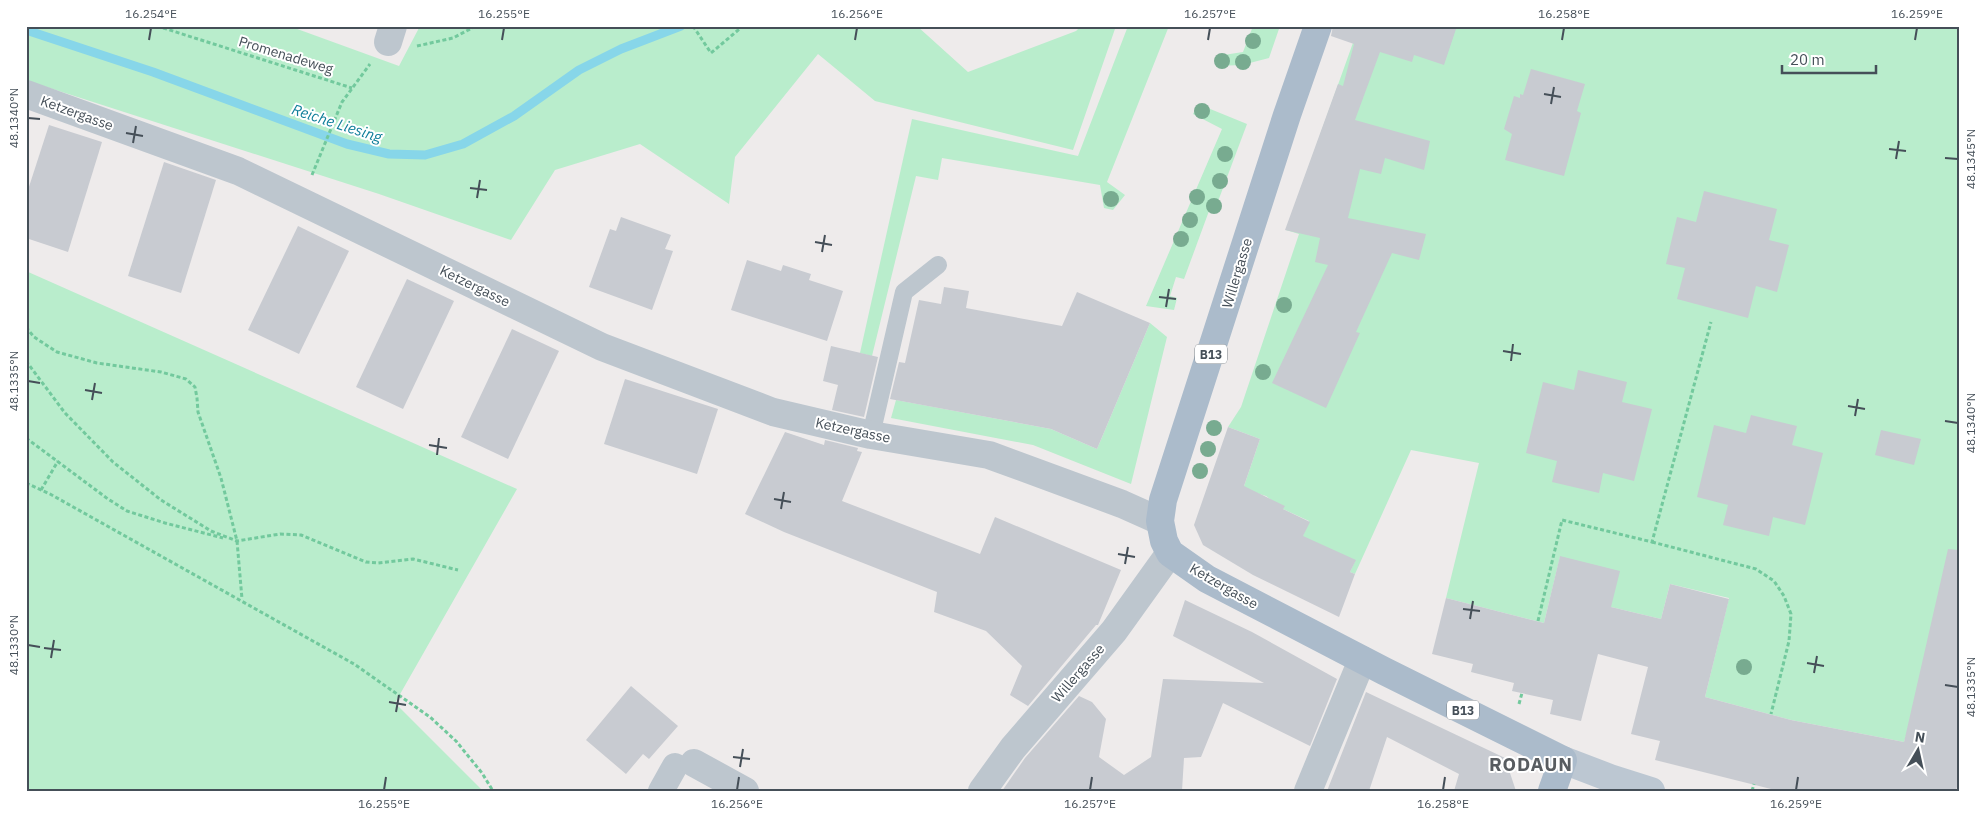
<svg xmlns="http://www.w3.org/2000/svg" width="1985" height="817" viewBox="0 0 1985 817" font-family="'IBM Plex Sans',sans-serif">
<rect width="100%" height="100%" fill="#eeebeb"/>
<g fill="#b9edcc">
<polygon points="26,26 289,26 399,66 420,26 917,26 968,72 1076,31 1081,26 1116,26 1073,150 875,101 818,54 735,157 729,204 640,144 555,170 511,240 379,194 31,82 26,86"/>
<polygon points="1128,26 1169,26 1107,182 1125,195 1113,210 1104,208 1100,185 942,158 938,180 916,176 872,356 860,353 912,119 1078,156"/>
<polygon points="1253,26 1280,26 1269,58 1242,65 1216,66 1217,56 1243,52"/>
<polygon points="1359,26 1959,26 1959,567 1904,742 1791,720 1705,697 1729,598 1670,584 1661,619 1611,607 1560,557 1544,623 1446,598 1479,463 1411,450 1355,574 1350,572 1355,561 1299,545 1309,521 1283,509 1266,496 1243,489 1260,439 1228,427 1241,407 1299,234 1286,230"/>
<polygon points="1198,104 1247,124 1214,212 1209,211 1184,279 1176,277 1170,296 1177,298 1174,310 1146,306 1222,129 1193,114"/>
<polygon points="26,271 517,489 395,703 483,791 26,791"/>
<polygon points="1150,323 1167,337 1131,484 1033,445 891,418 896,400 1051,429 1097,449"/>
</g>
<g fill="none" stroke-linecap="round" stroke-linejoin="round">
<polyline stroke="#87d6e9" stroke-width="9" points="26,30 153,72 347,144 389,154 425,155 463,144 514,116 579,70 621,49 681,26"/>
</g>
<g fill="#c8cbd1">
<polygon points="1333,26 1457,26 1444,65 1414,55 1412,62 1380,52 1355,120 1430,141 1424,170 1385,158 1381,174 1360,169 1348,218 1426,234 1419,260 1392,253 1356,332 1360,333 1326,408 1272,383 1328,265 1315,262 1320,238 1285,230 1338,84 1343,86 1354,44 1331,36"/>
<polygon points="1531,69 1585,84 1577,111 1581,113 1564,176 1505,160 1512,134 1504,129 1514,96 1520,98 1520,94 1523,95"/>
<polygon points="49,125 102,142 68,252 26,238 26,196"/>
<polygon points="164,162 216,180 181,293 128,276"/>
<polygon points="1704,191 1777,209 1769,240 1789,245 1777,292 1756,286 1748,318 1677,299 1685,268 1666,264 1677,217 1696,222"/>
<polygon points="621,217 671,235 665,249 673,251 652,310 589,287 610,229 616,231"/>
<polygon points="298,226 349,251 299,354 248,330"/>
<polygon points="747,260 781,271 783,265 811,274 809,280 843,291 827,341 731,310"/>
<polygon points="407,279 454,301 403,409 356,387"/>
<polygon points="944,287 969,291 966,308 1062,326 1077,292 1150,323 1097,449 1051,429 890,399 899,362 905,363 919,300 941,304"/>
<polygon points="512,329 559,351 508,459 461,437"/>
<polygon points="831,346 878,357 864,417 832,410 838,385 823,381"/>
<polygon points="1578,370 1627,382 1622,402 1652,409 1634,481 1603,473 1599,493 1552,482 1557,461 1526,453 1543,382 1574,390"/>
<polygon points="625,379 718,409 697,474 604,444"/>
<polygon points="1751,415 1797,426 1792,445 1823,453 1805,525 1773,517 1769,536 1723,525 1728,505 1697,497 1714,425 1746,433"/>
<polygon points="1228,427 1260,439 1244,486 1285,506 1283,509 1310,522 1303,536 1356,560 1350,572 1355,574 1339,617 1253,575 1203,545 1194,525"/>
<polygon points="1881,430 1921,439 1914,465 1875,455"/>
<polygon points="785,432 824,445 825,440 858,448 857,451 862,452 842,501 980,554 995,517 1121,570 1098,625 1096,625 1028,706 1010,695 1022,666 986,631 934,612 937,592 784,532 745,514"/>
<polygon points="1948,549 1959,550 1959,778 1956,791 1779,791 1655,760 1660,741 1631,734 1648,667 1598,654 1581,721 1550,714 1553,700 1512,691 1514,683 1471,672 1473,664 1432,654 1446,598 1544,623 1560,556 1620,571 1611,607 1661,619 1670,584 1729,599 1705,697 1791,720 1904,742"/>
<polygon points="1185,600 1252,632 1337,679 1310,746 1223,703 1201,757 1184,758 1182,791 1002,791 1025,758 1079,696 1092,702 1106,719 1099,757 1124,775 1151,757 1163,679 1264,683 1173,636"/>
<polygon points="631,686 678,726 649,759 643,754 626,774 586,740"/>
<polygon points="1366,692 1505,758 1516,791 1454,791 1459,774 1387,737 1369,791 1327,791"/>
</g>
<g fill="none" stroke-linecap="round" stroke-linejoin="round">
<g stroke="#72c99d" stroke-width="3" stroke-dasharray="4 2.5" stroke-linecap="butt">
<polyline points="157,26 352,88"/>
<polyline points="693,26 711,53 743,26"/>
<polyline points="417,46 453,38 476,26"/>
<polyline points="312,175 342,102 370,64"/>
<polyline points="26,327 34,337 57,352 97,363 161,372 186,379 195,387 197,398 198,412 221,478 237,541 242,599"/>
<polyline points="26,361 65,413 113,462 161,500 211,531 237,541 280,534 301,535 366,562 378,563 413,559 458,570"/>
<polyline points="26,438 108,499 127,511 165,523 223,538"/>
<polyline points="26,483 50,494 354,664 430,717 456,741 482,773 493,791"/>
<polyline points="41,490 58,461"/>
<polyline points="1652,542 1756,569 1774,581 1784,596 1791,614 1789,641 1771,714"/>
<polyline points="1538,621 1562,520 1652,542 1711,322"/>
<polyline points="1519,704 1522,693"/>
<polyline points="1752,791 1754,784"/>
</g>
<polyline stroke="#bdc6ce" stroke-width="18" points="871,435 904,292 938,265"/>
<polyline stroke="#bdc6ce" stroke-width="26" points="661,791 675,766"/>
<g stroke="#bdc6ce" stroke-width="28">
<polyline points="388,42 393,26"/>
<polyline points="26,94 238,171 602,347 773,412 871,435 989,455 1122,504 1160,521"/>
<polyline points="694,763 745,791"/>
<polyline points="982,791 1013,748 1114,631 1170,553"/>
<polyline points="1308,791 1362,660"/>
</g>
<polyline stroke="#bcc7d2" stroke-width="28" points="1563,760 1610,778 1651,791"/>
<polyline stroke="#abbbcb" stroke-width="28" points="1318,26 1287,115 1163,500 1160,521 1164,541 1170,553 1207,579 1384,671 1563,760 1552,791"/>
</g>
<g fill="#78ab90">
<circle cx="1253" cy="41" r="8"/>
<circle cx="1222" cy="61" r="8"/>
<circle cx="1243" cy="62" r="8"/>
<circle cx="1202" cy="111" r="8"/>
<circle cx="1225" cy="154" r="8"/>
<circle cx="1220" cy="181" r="8"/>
<circle cx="1197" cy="197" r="8"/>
<circle cx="1111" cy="199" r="8"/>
<circle cx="1214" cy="206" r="8"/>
<circle cx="1190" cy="220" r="8"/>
<circle cx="1181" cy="239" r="8"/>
<circle cx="1284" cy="305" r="8"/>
<circle cx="1263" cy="372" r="8"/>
<circle cx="1214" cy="428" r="8"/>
<circle cx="1208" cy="449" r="8"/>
<circle cx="1200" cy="471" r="8"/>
<circle cx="1744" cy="667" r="8"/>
</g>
<path fill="none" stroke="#454f58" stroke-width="2" d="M149,40L151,28M502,40L504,28M855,40L857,28M1208,40L1210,28M1562,40L1564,28M1915,40L1917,28M1544,94L1561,97M1551,104L1554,87M28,118L40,119M126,133L143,136M133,143L136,126M1889,149L1906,151M1945,158L1958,159M1896,159L1899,141M470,188L487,190M477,198L480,180M815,242L832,245M822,252L825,235M1159,297L1176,299M1166,307L1169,289M1503,351L1521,354M1511,361L1513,344M28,381L40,383M85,390L102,393M92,400L95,383M1848,406L1865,409M1855,416L1858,399M1945,421L1958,423M429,445L447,448M437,455L439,438M774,499L791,502M781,509L784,492M1118,554L1135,557M1125,564L1128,547M1463,609L1480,611M1470,619L1473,601M28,645L40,647M44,648L61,650M51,658L54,640M1807,663L1824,666M1814,673L1817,656M1945,685L1958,687M389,702L406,705M396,712L399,695M733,757L750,759M740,767L743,749M384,790L386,777M737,790L739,777M1090,790L1092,777M1443,790L1445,777M1796,790L1798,777"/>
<g text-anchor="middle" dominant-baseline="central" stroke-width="4" stroke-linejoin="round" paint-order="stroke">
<g fill="#fff" stroke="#7d848a" stroke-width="1">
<rect x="1195" y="344.5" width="32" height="19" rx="4"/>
<rect x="1447" y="700.5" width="32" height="19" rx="4"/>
</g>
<g font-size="12" font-weight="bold" fill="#454f58">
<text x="1211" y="354">B13</text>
<text x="1463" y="710">B13</text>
</g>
<g font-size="14" fill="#454f58" stroke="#fff">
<text transform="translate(286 55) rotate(17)">Promenadeweg</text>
<text transform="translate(77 113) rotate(20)">Ketzergasse</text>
<text transform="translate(1237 273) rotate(-73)">Willergasse</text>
<text transform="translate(475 286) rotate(26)">Ketzergasse</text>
<text transform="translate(853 430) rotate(12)">Ketzergasse</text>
<text transform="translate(1224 586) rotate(30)">Ketzergasse</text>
<text transform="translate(1078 673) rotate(-49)">Willergasse</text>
</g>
<g font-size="15" font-style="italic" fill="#0f7e9a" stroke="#fff">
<text transform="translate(337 123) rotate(18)">Reiche Liesing</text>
</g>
<g font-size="19" font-weight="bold" letter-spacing="1" fill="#585c60" stroke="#fff">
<text x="1531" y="764">RODAUN</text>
</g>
</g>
<rect width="1985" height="817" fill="none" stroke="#ffffff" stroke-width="55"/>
<g transform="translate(1918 750) rotate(9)" stroke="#ffffff" stroke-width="4" paint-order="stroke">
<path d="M0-4L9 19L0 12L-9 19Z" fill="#454f58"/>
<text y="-8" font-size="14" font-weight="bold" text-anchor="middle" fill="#454f58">N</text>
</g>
<path d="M1782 65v8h94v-8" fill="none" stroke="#454f58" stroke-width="2.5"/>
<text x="1790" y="65" font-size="15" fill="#454f58" stroke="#ffffff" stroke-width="4" paint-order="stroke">20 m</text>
<rect x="28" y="28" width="1930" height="762" fill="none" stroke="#454f58" stroke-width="2"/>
<g font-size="12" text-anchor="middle" fill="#454f58">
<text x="151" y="18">16.254°E</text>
<text x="504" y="18">16.255°E</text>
<text x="857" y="18">16.256°E</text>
<text x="1210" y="18">16.257°E</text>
<text x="1564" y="18">16.258°E</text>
<text x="1917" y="18">16.259°E</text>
<text transform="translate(14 118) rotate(-90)" y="4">48.1340°N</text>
<text transform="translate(1971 159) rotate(-90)" y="4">48.1345°N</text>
<text transform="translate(14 381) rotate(-90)" y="4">48.1335°N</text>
<text transform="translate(1971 423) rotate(-90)" y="4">48.1340°N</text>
<text transform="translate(14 645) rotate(-90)" y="4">48.1330°N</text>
<text transform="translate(1971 687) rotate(-90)" y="4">48.1335°N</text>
<text x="384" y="808">16.255°E</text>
<text x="737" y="808">16.256°E</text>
<text x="1090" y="808">16.257°E</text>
<text x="1443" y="808">16.258°E</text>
<text x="1796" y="808">16.259°E</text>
</g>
</svg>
